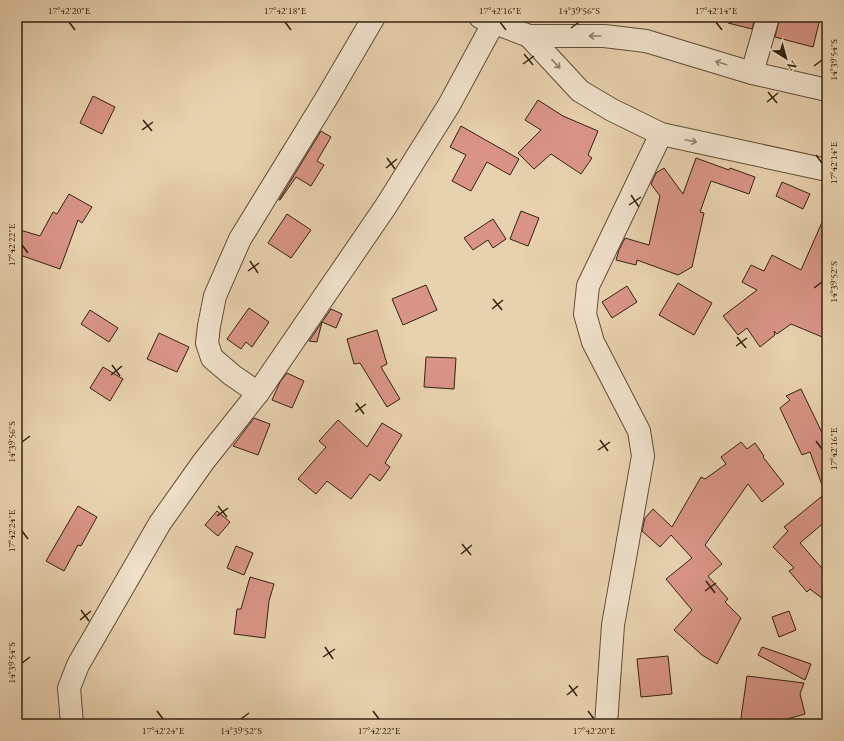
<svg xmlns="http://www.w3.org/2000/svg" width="844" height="741" viewBox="0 0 844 741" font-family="'EB Garamond',serif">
<rect width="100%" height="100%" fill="#e8d1af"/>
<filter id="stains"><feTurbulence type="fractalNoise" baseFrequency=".005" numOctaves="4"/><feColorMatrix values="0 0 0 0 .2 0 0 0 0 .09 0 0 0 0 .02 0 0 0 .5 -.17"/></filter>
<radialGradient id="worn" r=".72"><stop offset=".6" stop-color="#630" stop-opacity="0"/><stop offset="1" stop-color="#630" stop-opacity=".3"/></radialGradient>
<g fill="#d99487" stroke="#33230f">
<polygon points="729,17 755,17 752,29 728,23"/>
<polygon points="780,17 811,17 820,19 813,47 775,37"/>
<polygon points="93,96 115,107 102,134 80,123"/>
<polygon points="538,100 563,116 598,131 588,155 592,158 581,174 551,154 534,169 518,153 541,130 525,120"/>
<polygon points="461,126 519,159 510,175 487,162 471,191 452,181 466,155 450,147"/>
<polygon points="321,131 331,137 317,161 324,165 311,186 296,177 280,200 279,200"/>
<polygon points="696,158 729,170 730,168 755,177 749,194 711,181 700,212 704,213 692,267 678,275 637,260 636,265 616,260 619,250 625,238 649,245 660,196 651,184 656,173 664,168 683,194"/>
<polygon points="782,182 810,194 803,209 776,196"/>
<polygon points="69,194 92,207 82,223 78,220 60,269 17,254 17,229 40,236 53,212 57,214"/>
<polygon points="521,211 539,218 528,246 510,239"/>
<polygon points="827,211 827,339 791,324 777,334 774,331 775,335 760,347 747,328 738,335 723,316 757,290 742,282 751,265 764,271 772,255 801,270"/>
<polygon points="287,214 311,230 291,258 268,243"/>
<polygon points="493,219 506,239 493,248 488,240 473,250 464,238"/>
<polygon points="678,283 712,303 694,335 659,315"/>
<polygon points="426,285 437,310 403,325 392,299"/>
<polygon points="627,286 637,302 612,318 602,302"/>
<polygon points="249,308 269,322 252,347 246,342 241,349 227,339"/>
<polygon points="331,309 342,314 336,328 322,322"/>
<polygon points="90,310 118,328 109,342 81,324"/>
<polygon points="322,322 317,342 309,341"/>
<polygon points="377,330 387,364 381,367 400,399 387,407 360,363 354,364 347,339"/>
<polygon points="159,333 189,347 177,372 147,359"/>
<polygon points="426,357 456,358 454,389 424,387"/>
<polygon points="103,367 123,379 110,401 90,388"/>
<polygon points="287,373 304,381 292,408 272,400 280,382"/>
<polygon points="801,389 827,443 827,520 800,543 827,574 827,602 810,589 807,592 789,571 794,568 773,547 788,531 784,527 826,493 825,493 810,452 802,455 780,408 790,400 786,396"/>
<polygon points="254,418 270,424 258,455 233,446"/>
<polygon points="338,420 367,447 382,423 402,435 385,463 390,467 380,481 370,474 351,499 327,481 316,494 298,479 326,447 319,441"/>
<polygon points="741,442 747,449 755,443 764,456 763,457 784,484 762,502 748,484 705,545 722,564 708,576 728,599 725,602 741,618 717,664 702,655 674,630 692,610 666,579 692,558 671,535 660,547 642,531 645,518 653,509 672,527 701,477 705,479 726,464 721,457"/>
<polygon points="78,506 97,517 81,546 78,545 64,571 46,561"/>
<polygon points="217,511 230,522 218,536 205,525"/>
<polygon points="236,546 253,553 244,575 227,568"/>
<polygon points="250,577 274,584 269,601 265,638 234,634 237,609 241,609"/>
<polygon points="789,611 796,630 779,637 772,617"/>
<polygon points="762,647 811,664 805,680 758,655"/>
<polygon points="668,656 672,694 641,697 637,659"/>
<polygon points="747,676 804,683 800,694 805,714 769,724 744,724 741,718"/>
</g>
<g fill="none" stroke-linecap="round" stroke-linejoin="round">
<g stroke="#604e37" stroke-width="24">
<g id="minor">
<polyline points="480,17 529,36 604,36 646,41 752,73 827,90"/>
<polyline points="529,36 580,91 612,110 661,134 827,170"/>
<polyline points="752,73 768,17"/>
<polyline points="258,393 232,375 212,358 207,343 209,326 215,296 240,239 326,99 374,17"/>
<polyline points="72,724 69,688 78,665 160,523 204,461 258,393 386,206 449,105 494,22"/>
<polyline points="606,724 613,625 643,456 639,431 593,342 585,314 588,286 661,134"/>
</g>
</g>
<use href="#minor" stroke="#f0e1cb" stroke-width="22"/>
</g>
<defs><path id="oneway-shaft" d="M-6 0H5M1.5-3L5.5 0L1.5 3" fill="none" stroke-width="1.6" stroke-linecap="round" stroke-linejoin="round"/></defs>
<g stroke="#92826d">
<use href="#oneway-shaft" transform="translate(595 36) rotate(-180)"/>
<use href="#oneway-shaft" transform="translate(721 63) rotate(-163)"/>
<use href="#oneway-shaft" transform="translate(556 64) rotate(47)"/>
<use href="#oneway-shaft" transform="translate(691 141) rotate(12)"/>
</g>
<path fill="none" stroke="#33230f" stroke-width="1.5" d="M69,22L75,30M285,22L291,30M500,22L506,30M716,22L722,30M571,28L579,22M524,54L533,65M523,64L534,56M814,66L822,60M768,92L777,103M767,102L778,93M143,120L152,131M142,130L153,122M816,155L822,163M387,158L395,169M386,168L397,159M631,195L639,207M629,205L641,197M22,245L28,253M250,261L258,273M248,271L259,263M814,288L822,282M493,299L502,310M492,309L503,300M737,337L746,348M736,346L747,338M112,365L120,376M111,375L122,366M356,403L364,414M355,412L366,404M600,440L608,451M816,441L822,449M22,442L30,436M598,450L610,442M218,506L227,517M217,516L228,508M22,531L28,539M462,544L471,555M461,554L472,545M706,581L715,593M705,591L716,583M81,610L89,621M80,620L91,611M325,647L333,659M323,657L335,649M22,663L30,657M569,685L577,696M567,695L578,686M157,711L163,719M373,711L379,719M588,711L594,719M241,719L249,713"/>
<rect width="844" height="741" fill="none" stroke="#e8d1af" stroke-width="44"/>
<g transform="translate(786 58) rotate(143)" stroke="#f0e1cb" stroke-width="3" paint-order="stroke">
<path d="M0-3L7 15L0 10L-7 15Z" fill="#33230f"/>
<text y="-6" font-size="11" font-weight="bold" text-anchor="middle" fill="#33230f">N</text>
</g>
<rect x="22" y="22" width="800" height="697" fill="none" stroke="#33230f" stroke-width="1.5"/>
<g font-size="10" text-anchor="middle" fill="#33230f">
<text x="69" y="14">17°42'20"E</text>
<text x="285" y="14">17°42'18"E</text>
<text x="500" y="14">17°42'16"E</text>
<text x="579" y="14">14°39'56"S</text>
<text x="716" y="14">17°42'14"E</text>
<text transform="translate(833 60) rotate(-90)" y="4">14°39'54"S</text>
<text transform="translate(833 163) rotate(-90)" y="4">17°42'14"E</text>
<text transform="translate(11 245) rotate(-90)" y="4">17°42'22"E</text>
<text transform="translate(833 282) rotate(-90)" y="4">14°39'52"S</text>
<text transform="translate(11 442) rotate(-90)" y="4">14°39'56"S</text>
<text transform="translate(833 449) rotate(-90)" y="4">17°42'16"E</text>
<text transform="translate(11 531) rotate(-90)" y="4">17°42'24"E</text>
<text transform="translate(11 663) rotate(-90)" y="4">14°39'54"S</text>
<text x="163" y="734">17°42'24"E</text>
<text x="241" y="734">14°39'52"S</text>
<text x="379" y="734">17°42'22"E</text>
<text x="594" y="734">17°42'20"E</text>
</g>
<rect width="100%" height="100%" filter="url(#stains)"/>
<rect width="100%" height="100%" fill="url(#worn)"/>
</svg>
